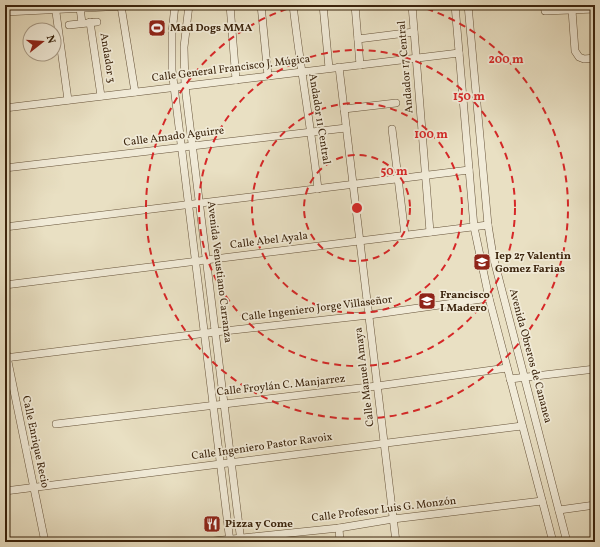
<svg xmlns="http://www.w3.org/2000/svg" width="600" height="547" viewBox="0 0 600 547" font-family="Vollkorn,serif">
<rect width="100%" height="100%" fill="#e9e0c3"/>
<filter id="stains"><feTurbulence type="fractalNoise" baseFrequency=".005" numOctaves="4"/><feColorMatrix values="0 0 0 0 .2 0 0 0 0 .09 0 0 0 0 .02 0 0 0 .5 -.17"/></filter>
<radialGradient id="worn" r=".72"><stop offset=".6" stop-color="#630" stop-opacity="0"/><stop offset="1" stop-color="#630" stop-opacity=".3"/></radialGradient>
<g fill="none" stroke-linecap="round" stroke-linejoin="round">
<g stroke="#66533a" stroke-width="8">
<g id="minor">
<polyline points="55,5 68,100"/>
<polyline points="175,5 172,33 172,70 230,542"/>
<polyline points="189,5 184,47 185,86 241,542"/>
<polyline points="230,5 236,80"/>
<polyline points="261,5 268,76"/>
<path d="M293,5C300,66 311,127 318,189"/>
<polyline points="323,5 329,68"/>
<polyline points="355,5 360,65"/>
<polyline points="412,5 430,232"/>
<polyline points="455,5 474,227 489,298 553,542"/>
<polyline points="468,5 488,225 493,256 567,542"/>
<polyline points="544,5 545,11 595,9"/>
<polyline points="121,6 135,92"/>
<polyline points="80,8 82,23"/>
<polyline points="572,10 575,51 579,57 584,59 595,58"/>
<polyline points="5,12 146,5"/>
<polyline points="90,22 101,96"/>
<polyline points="69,25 97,22"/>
<polyline points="358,39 414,32"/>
<polyline points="339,67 396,542"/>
<polyline points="5,108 459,53"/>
<polyline points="344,109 396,103"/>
<polyline points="392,129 405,235"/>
<polyline points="5,168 346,128"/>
<polyline points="5,227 469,170"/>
<polyline points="5,285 488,225"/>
<polyline points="5,347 45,542"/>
<polyline points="5,358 215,332 369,315 489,298"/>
<polyline points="510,379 595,369"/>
<polyline points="56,424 377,386 507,368"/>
<polyline points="5,491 522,426"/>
<polyline points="559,510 595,505"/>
<polyline points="339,528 340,542"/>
<polyline points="204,542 339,528 393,519 542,501"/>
</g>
</g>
<use href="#minor" stroke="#f1ebd8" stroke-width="7"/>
</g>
<g fill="none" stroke="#d62828" stroke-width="2" stroke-dasharray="7 5">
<circle cx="357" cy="208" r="53"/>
<circle cx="357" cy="208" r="105"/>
<circle cx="357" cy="208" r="158"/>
<path d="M415 5A211 211 0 1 1 299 5"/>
</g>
<defs>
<g id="stadium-square" transform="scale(0.9)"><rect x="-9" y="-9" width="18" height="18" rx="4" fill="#8f2418" stroke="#f1ebd8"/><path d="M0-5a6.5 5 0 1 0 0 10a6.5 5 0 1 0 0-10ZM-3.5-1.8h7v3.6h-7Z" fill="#fff"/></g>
<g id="school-square" transform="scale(0.9)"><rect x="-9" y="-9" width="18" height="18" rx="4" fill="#8f2418" stroke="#f1ebd8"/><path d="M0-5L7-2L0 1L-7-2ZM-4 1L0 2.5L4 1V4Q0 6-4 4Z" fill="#fff"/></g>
<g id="restaurant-square" transform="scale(0.9)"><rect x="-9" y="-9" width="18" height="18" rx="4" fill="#8f2418" stroke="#f1ebd8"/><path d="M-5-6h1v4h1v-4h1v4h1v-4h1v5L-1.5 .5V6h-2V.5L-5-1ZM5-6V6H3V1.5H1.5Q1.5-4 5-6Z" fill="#fff"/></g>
</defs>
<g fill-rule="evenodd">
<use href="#stadium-square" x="157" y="28"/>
<use href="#school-square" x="482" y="262"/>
<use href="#school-square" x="427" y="301"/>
<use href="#restaurant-square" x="212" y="524"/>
</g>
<g text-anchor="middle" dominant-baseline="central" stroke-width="3.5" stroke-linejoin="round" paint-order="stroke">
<g font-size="11" font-weight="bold" fill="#3b240d" stroke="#f1ebd8" text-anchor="start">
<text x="170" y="28">Mad Dogs MMA</text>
<text x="495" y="256">Iep 27 Valentin<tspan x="495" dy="13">Gomez Farias</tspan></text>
<text x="440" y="295">Francisco<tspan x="440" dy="13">I Madero</tspan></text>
<text x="225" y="524">Pizza y Come</text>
</g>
<g font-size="11" fill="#3b240d" stroke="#f1ebd8">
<text transform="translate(107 58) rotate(81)">Andador 3</text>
<text transform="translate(406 67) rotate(-95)">Andador 17 Central</text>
<text transform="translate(231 69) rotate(-7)">Calle General Francisco J. Múgica</text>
<text transform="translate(319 119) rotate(81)">Andador 11 Central</text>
<text transform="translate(174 137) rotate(-7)">Calle Amado Aguirre</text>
<text transform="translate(269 241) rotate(-7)">Calle Abel Ayala</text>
<text transform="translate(219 272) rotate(83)">Avenida Venustiano Carranza</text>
<text transform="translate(317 309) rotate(-7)">Calle Ingeniero Jorge Villaseñor</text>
<text transform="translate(530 356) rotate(75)">Avenida Obreros de Cananea</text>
<text transform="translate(365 377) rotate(-97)">Calle Manuel Amaya</text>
<text transform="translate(281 386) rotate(-6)">Calle Froylán C. Manjarrez</text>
<text transform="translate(35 442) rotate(78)">Calle Enrique Recio</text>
<text transform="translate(262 447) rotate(-8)">Calle Ingeniero Pastor Ravoix</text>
<text transform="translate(384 510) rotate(-7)">Calle Profesor Luis G. Monzón</text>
</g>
</g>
<circle cx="357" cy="208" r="6" fill="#d62828" stroke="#f1ebd8" stroke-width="2"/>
<g font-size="12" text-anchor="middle" font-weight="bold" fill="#d62828" stroke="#f1ebd8" stroke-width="3.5" stroke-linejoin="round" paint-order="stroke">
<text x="506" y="63">200 m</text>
<text x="469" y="100">150 m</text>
<text x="431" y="138">100 m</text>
<text x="394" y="175">50 m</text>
</g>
<rect width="600" height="547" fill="none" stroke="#e9e0c3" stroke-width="20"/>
<rect x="6" y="6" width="588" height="535" fill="none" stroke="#3b240d" stroke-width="2"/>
<rect x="10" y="10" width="580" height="527" fill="none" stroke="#3b240d"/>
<g transform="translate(42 42) rotate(73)"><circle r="19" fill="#f1ebd8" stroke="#a89b87"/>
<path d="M0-3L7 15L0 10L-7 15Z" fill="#8f2418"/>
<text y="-6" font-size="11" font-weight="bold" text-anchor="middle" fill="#3b240d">N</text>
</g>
<rect width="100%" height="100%" filter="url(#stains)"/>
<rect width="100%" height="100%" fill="url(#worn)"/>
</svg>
